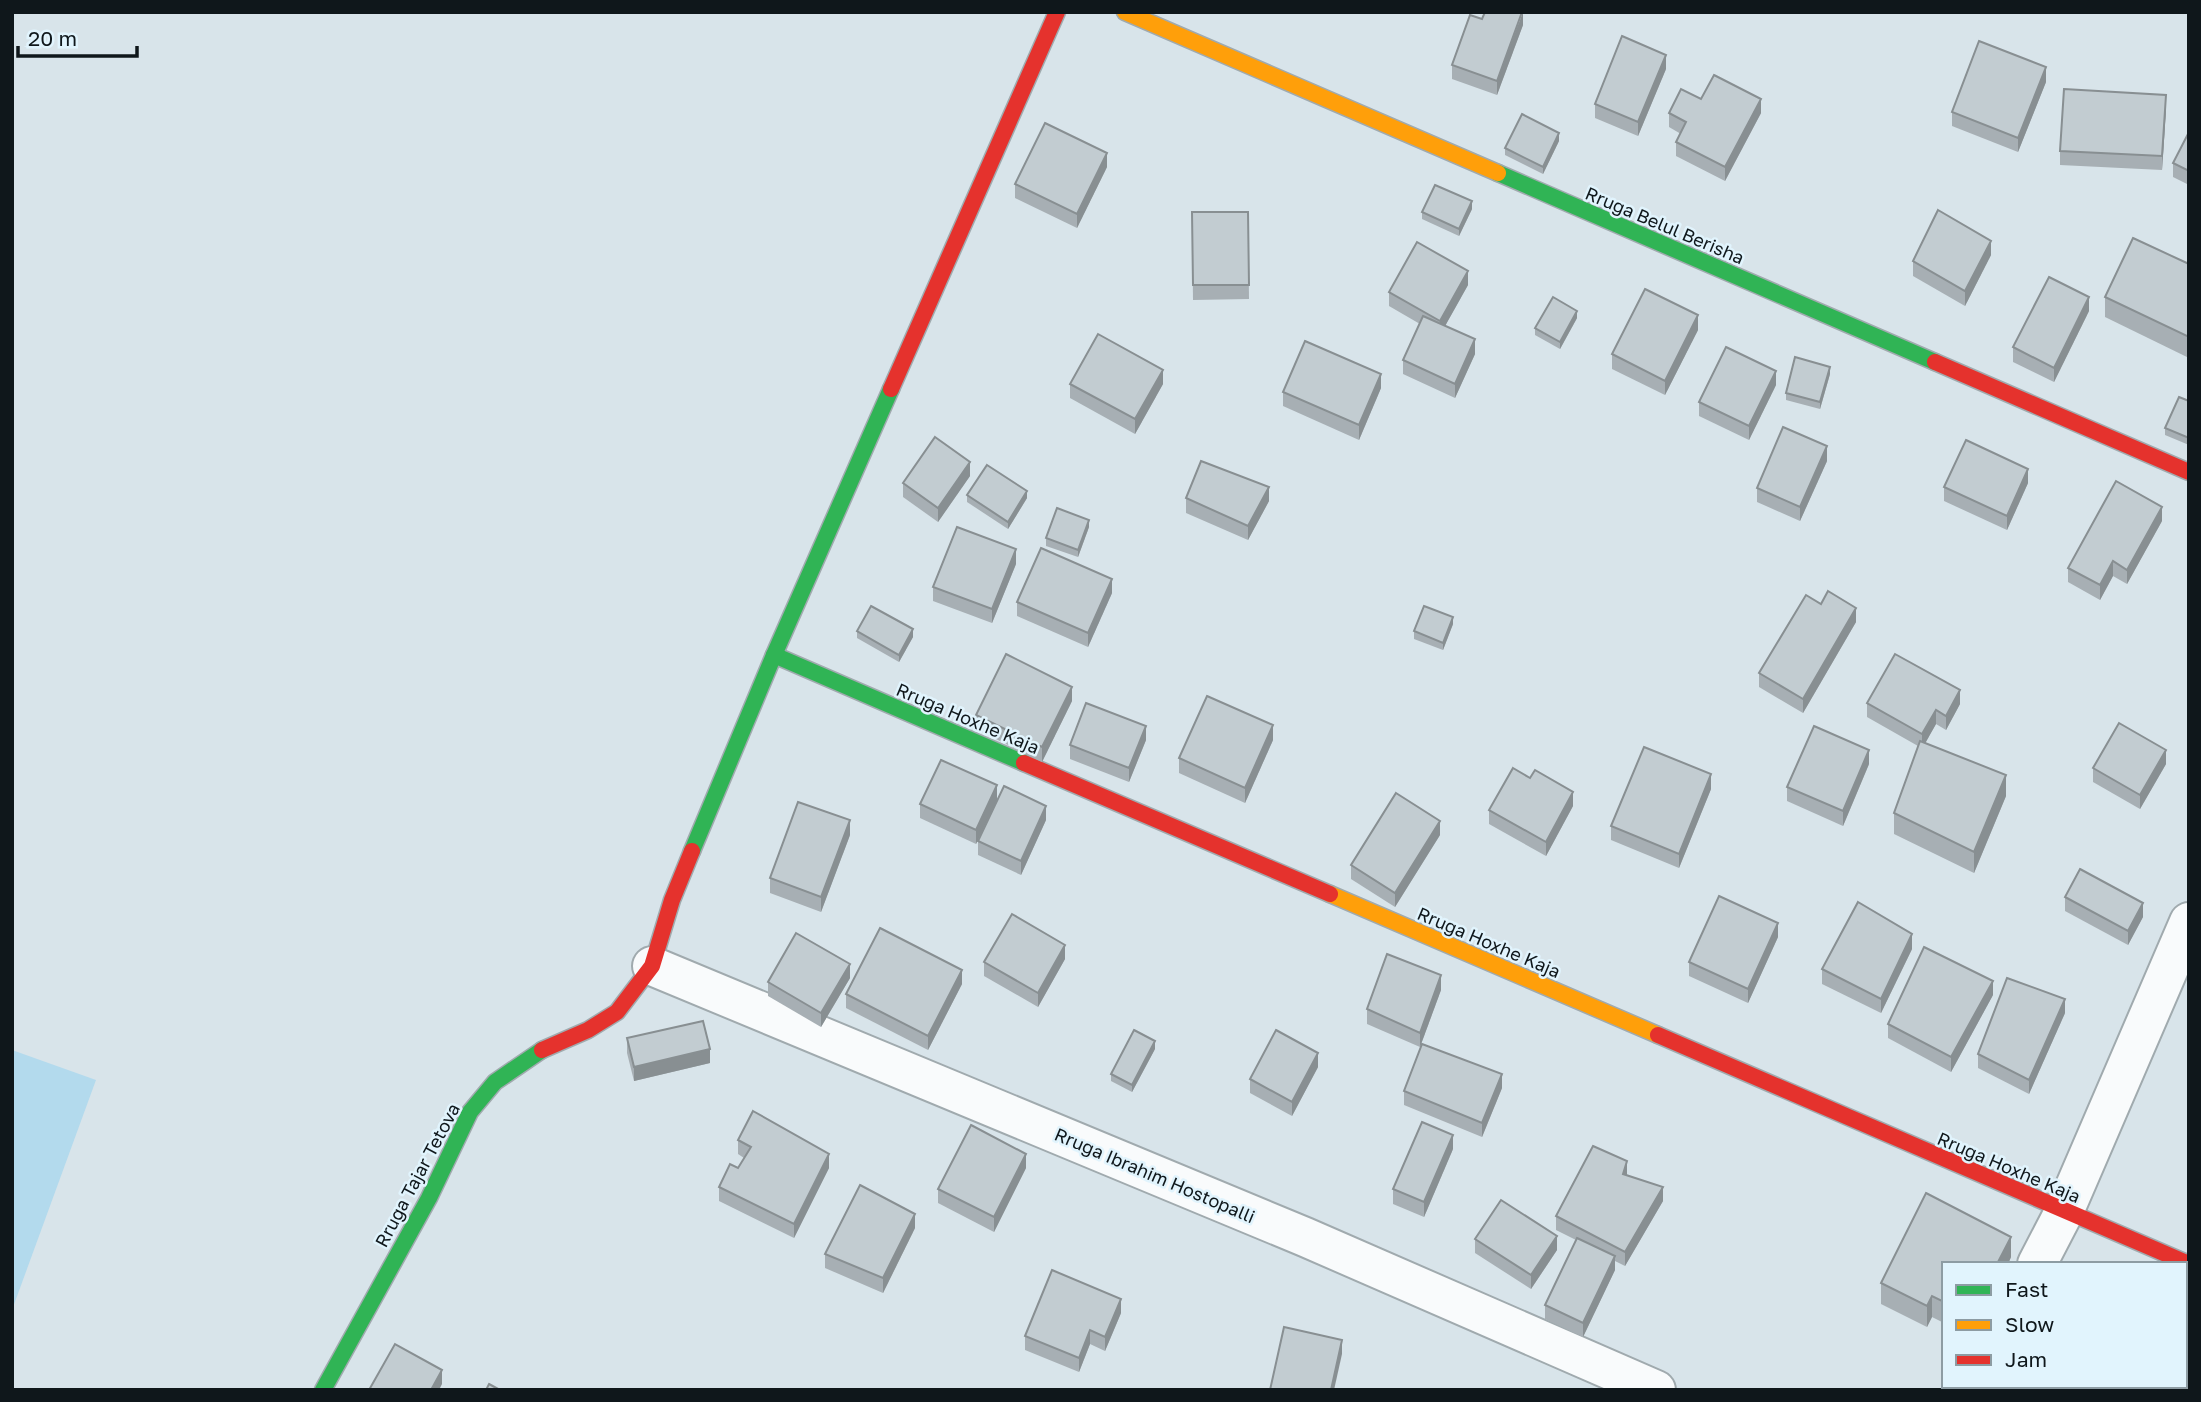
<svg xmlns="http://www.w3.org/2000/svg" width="2201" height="1402" viewBox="0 0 2201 1402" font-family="'Golos Text',sans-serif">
<rect width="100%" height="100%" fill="#d8e4ea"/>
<polygon fill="#b3daed" points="12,1050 96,1080 12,1310"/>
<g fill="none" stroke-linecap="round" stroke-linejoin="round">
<g stroke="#a0aaae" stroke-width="42">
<g id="street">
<polyline points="652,966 1305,1237 1656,1390"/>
<polyline points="2037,1264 2064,1212 2189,922"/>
<polyline points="1971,1390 1973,1386"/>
</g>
</g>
<g stroke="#a0aaae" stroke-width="19">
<g id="fast">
<polyline points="1498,173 1935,362"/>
<polyline points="774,655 1024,763"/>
<polyline points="692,851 774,655 891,389"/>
<polyline points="323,1390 429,1198 470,1112 495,1082 542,1050"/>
</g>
</g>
<g stroke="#a0aaae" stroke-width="19">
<g id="slow">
<polyline points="1125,12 1498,173"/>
<polyline points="1330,894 1658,1035"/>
</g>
</g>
<g stroke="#a0aaae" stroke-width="19">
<g id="jam">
<polyline points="1935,362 2189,472"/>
<polyline points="891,389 1057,12"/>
<polyline points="1024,763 1330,894"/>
<polyline points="1658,1035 2189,1264"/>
<polyline points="542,1050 588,1030 617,1012 652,966 672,900 692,851"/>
</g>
</g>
<use href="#street" stroke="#f9fbfc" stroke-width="38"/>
<use href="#fast" stroke="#30b455" stroke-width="16"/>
<use href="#slow" stroke="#ff9f0a" stroke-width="16"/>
<use href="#jam" stroke="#e5322d" stroke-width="16"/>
</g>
<g fill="#a7afb4">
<polygon points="1482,19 1523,25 1497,95 1452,79 1452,65"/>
<polygon points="1666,69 1638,136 1595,118 1595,104"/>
<polygon points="2046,82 2018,152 1952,126 1952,112"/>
<polygon points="1701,99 1761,113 1725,181 1676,156 1676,142 1681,134 1669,127 1669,113"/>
<polygon points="2166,109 2162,170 2060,165 2060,151"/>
<polygon points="2189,132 2189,185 2173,177 2173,163"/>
<polygon points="1559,141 1543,174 1505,155 1505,148"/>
<polygon points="1107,167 1077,228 1015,198 1015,184"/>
<polygon points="1472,209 1459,236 1422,219 1422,212"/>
<polygon points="1192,212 1248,212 1249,299 1193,300"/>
<polygon points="1991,255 1965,306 1913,276 1913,261"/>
<polygon points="2189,264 2189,358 2105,317 2105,297"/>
<polygon points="1468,285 1445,326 1475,354 1455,398 1403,374 1403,360 1420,324 1389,306 1389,292"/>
<polygon points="2089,311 2054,382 2013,362 2013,347"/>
<polygon points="1577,318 1560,349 1535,335 1535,328"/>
<polygon points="1698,330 1665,395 1612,369 1612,354"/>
<polygon points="1830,374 1820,409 1786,400 1786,393"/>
<polygon points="1070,384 1163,384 1135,434 1070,398"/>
<polygon points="1776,385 1749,440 1699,416 1699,402"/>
<polygon points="1381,388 1359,440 1283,406 1283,392"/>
<polygon points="2189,401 2189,445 2165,435 2165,428"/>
<polygon points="1827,461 1800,521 1757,502 1757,488"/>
<polygon points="970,476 938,522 903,497 903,483"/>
<polygon points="2028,483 2007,530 1944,501 1944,487"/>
<polygon points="967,495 1027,498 1008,529 967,502"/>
<polygon points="1186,498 1269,501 1248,540 1186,513"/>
<polygon points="2162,521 2127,584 2113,576 2100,600 2068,582 2068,568"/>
<polygon points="1089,527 1078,557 1046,546 1046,538"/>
<polygon points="1016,564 992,623 933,601 933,587"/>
<polygon points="1112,593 1088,647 1017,616 1017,602"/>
<polygon points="1821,604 1856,622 1803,713 1759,687 1759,673"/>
<polygon points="1453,624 1443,650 1414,639 1414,631"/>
<polygon points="857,631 913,637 899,662 857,638"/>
<polygon points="1072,701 1042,762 976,729 976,715"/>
<polygon points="1867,703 1960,704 1946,730 1936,724 1925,743 2006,796 1974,873 1894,834 1894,813 1918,746 1867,717"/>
<polygon points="1146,740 1129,782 1070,759 1070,745"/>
<polygon points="1273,740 1245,803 1179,773 1179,758"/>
<polygon points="1869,764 1843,826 1787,801 1787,787"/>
<polygon points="2166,764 2140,809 2093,782 2093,768"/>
<polygon points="1711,789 1679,868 1611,840 1611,826"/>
<polygon points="997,800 976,844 920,818 920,804"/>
<polygon points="1573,806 1546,856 1489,824 1489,810"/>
<polygon points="1046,820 1021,875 978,855 978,841"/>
<polygon points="850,835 821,912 770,893 770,878"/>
<polygon points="1440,835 1395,907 1351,879 1351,865"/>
<polygon points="2065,897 2143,917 2128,945 2065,911"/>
<polygon points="1778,937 1748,1003 1689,976 1689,962"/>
<polygon points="1912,949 1881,1013 1822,984 1822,969"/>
<polygon points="1065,959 1038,1007 984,976 984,962"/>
<polygon points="850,978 821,1027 768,996 768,982"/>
<polygon points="962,984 928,1050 846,1008 846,994"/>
<polygon points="1441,990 1420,1047 1367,1024 1367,1009"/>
<polygon points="1993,995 1951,1072 1888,1038 1888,1024"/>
<polygon points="2065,1013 2029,1094 1978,1068 1978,1054"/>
<polygon points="627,1038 710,1063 634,1081 627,1053"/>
<polygon points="1155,1049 1132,1092 1111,1081 1111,1074"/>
<polygon points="1318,1067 1292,1116 1250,1093 1250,1079"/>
<polygon points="1502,1088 1482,1137 1404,1105 1404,1091"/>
<polygon points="738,1140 829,1168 794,1238 719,1201 719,1187 738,1168 744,1158 738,1154"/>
<polygon points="1453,1149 1424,1217 1393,1204 1393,1189"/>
<polygon points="1026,1168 994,1232 938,1203 938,1189"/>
<polygon points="1627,1175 1663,1201 1625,1266 1615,1261 1615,1270 1583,1337 1545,1319 1545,1305 1576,1240 1556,1230 1556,1216"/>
<polygon points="1926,1193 2011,1237 2011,1257 2008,1264 1944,1264 1944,1323 1932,1317 1927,1327 1881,1304 1881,1283"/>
<polygon points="915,1228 883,1293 825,1268 825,1254"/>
<polygon points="1475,1239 1557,1250 1531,1289 1475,1253"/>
<polygon points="1121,1313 1105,1351 1090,1344 1079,1372 1025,1350 1025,1336"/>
</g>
<g fill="#888f92">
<polygon points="1523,12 1523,25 1497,95 1497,81"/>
<polygon points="1666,55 1666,69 1638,136 1638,122"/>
<polygon points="2046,67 2046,82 2018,152 2018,138"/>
<polygon points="2166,95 2166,109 2162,170 2162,156"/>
<polygon points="1761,99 1761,113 1725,181 1725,167"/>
<polygon points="1559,133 1559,141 1543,174 1543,167"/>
<polygon points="1107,153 1107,167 1077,228 1077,214"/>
<polygon points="1472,201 1472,209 1459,236 1459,229"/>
<polygon points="1991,241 1991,255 1965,306 1965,291"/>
<polygon points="1468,271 1468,285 1440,335 1440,321"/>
<polygon points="2089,297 2089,311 2054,382 2054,368"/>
<polygon points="1577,311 1577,318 1560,349 1560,342"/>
<polygon points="1698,315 1698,330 1665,395 1665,381"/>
<polygon points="1475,339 1475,354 1455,398 1455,384"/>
<polygon points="1830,367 1830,374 1820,409 1820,402"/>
<polygon points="1163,370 1163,384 1135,434 1135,419"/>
<polygon points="1776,371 1776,385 1749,440 1749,426"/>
<polygon points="1381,374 1381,388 1359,440 1359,425"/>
<polygon points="1827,446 1827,461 1800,521 1800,507"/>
<polygon points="970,462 970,476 938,522 938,508"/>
<polygon points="2028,469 2028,483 2007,530 2007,516"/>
<polygon points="1269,487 1269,501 1248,540 1248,526"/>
<polygon points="1027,491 1027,498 1008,529 1008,522"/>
<polygon points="2162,507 2162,521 2127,584 2127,570"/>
<polygon points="1089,520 1089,527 1078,557 1078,550"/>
<polygon points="1016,549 1016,564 992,623 992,609"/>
<polygon points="2113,561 2113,576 2100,600 2100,585"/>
<polygon points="1112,579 1112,593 1088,647 1088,633"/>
<polygon points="1856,608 1856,622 1803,713 1803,699"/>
<polygon points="1453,617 1453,624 1443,650 1443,643"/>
<polygon points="913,629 913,637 899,662 899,655"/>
<polygon points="1072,687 1072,701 1042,762 1042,747"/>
<polygon points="1960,690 1960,704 1946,730 1946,716"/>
<polygon points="1936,710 1936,724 1922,749 1922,734"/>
<polygon points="1273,725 1273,740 1245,803 1245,788"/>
<polygon points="1146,726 1146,740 1129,782 1129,768"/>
<polygon points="1869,750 1869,764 1843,826 1843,811"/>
<polygon points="2166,750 2166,764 2140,809 2140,795"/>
<polygon points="1711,774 1711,789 1679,868 1679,854"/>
<polygon points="2006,775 2006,796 1974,873 1974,852"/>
<polygon points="997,785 997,800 976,844 976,830"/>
<polygon points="1573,792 1573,806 1546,856 1546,842"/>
<polygon points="1046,806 1046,820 1021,875 1021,861"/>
<polygon points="850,820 850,835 821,912 821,897"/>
<polygon points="1440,821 1440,835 1395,907 1395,893"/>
<polygon points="2143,903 2143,917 2128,945 2128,931"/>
<polygon points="1778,923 1778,937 1748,1003 1748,989"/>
<polygon points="1912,934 1912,949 1881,1013 1881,999"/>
<polygon points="1065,945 1065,959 1038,1007 1038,993"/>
<polygon points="850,964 850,978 821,1027 821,1013"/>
<polygon points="962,970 962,984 928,1050 928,1036"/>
<polygon points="1441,975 1441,990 1420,1047 1420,1033"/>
<polygon points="1993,981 1993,995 1951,1072 1951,1057"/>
<polygon points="2065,999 2065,1013 2029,1094 2029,1080"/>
<polygon points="1155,1041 1155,1049 1132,1092 1132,1085"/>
<polygon points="710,1049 710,1063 634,1081 634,1067"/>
<polygon points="1318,1053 1318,1067 1292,1116 1292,1102"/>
<polygon points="1502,1074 1502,1088 1482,1137 1482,1123"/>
<polygon points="1453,1135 1453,1149 1424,1217 1424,1202"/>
<polygon points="829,1154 829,1168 794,1238 794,1224"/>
<polygon points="1026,1154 1026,1168 994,1232 994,1217"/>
<polygon points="1627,1161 1627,1176 1623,1174"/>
<polygon points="1663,1187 1663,1201 1625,1266 1625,1252"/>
<polygon points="915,1214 915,1228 883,1293 883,1278"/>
<polygon points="1557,1236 1557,1250 1531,1289 1531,1275"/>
<polygon points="2011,1237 2011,1257 2008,1264 1997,1264"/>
<polygon points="1615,1256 1615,1270 1583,1337 1583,1323"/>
<polygon points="1932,1296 1932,1317 1927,1327 1927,1306"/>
<polygon points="1121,1299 1121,1313 1105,1351 1105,1337"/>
<polygon points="1090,1330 1090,1344 1079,1372 1079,1358"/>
<polygon points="1342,1340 1342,1354 1334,1390 1331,1390"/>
<polygon points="442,1370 442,1384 439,1390 431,1390"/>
</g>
<g fill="#c2ccd1" stroke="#888f92" stroke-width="2">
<polygon points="1485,12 1522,12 1497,81 1452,65 1470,15 1482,19"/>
<polygon points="1622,36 1666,55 1638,122 1595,104"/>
<polygon points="1979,41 2046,67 2018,138 1952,112"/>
<polygon points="1714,75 1761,99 1725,167 1676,142 1686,122 1669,113 1681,89 1701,99"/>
<polygon points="2064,89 2166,95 2162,156 2060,151"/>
<polygon points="1522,114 1559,133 1543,167 1505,148"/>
<polygon points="1045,123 1107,153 1077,214 1015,184"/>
<polygon points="2189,132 2189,171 2173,163"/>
<polygon points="1435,185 1472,201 1459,229 1422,212"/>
<polygon points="1938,210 1991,241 1965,291 1913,261"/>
<polygon points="1192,212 1248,212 1249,285 1193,285"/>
<polygon points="2133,238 2189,264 2189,337 2105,297"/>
<polygon points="1417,242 1468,271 1440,321 1389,292"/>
<polygon points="2049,277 2089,297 2054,368 2013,347"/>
<polygon points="1645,289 1698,315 1665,381 1612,354"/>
<polygon points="1553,297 1577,311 1560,342 1535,328"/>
<polygon points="1423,316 1475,339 1455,384 1403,360"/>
<polygon points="1098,334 1163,370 1135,419 1070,384"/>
<polygon points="1305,341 1381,374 1359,425 1283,392"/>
<polygon points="1726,347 1776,371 1749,426 1699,402"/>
<polygon points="1795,357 1830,367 1820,402 1786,393"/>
<polygon points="2179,397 2189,401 2189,438 2165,428"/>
<polygon points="1783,427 1827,446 1800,507 1757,488"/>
<polygon points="935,437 970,462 938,508 903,483"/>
<polygon points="1966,440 2028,469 2007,516 1944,487"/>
<polygon points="1201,461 1269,487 1248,526 1186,498"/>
<polygon points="987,465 1027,491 1008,522 967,495"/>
<polygon points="2116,481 2162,507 2127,570 2113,561 2100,585 2068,568"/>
<polygon points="1057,508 1089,520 1078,550 1046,538"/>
<polygon points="957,527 1016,549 992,609 933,587"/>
<polygon points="1041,548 1112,579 1088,633 1017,602"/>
<polygon points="1828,591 1856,608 1803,699 1759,673 1806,595 1821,604"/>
<polygon points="871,606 913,629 899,655 857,631"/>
<polygon points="1424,606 1453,617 1443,643 1414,631"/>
<polygon points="1006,654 1072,687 1042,747 976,715"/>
<polygon points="1895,654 1960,690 1946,716 1936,710 1922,734 1867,703"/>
<polygon points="1207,696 1273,725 1245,788 1179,758"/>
<polygon points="1086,703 1146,726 1129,768 1070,745"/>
<polygon points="2119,723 2166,750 2140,795 2093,768"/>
<polygon points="1814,726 1869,750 1843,811 1787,787"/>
<polygon points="1920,741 2006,775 1974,852 1894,813"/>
<polygon points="1644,747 1711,774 1679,854 1611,826"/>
<polygon points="941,760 997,785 976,830 920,804"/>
<polygon points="1513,768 1530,778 1535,770 1573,792 1546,842 1489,810"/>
<polygon points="1004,786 1046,806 1021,861 978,841"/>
<polygon points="1396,793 1440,821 1395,893 1351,865"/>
<polygon points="798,802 850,820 821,897 770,878"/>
<polygon points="2080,869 2143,903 2128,931 2065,897"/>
<polygon points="1719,896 1778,923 1748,989 1689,962"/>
<polygon points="1858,902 1912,934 1881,999 1822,969"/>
<polygon points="1012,914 1065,945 1038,993 984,962"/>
<polygon points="880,928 962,970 928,1036 846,994"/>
<polygon points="796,933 850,964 821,1013 768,982"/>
<polygon points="1924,947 1993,981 1951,1057 1888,1024"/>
<polygon points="1387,954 1441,975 1420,1033 1367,1009"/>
<polygon points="2007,978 2065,999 2029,1080 1978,1054"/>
<polygon points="703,1021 710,1049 634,1067 627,1038"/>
<polygon points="1134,1030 1155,1041 1132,1085 1111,1074"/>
<polygon points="1276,1030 1318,1053 1292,1102 1250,1079"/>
<polygon points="1422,1044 1502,1074 1482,1123 1404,1091"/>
<polygon points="753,1111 829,1154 794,1224 719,1187 730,1164 738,1168 751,1147 738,1140"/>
<polygon points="1422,1122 1453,1135 1424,1202 1393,1189"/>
<polygon points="971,1125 1026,1154 994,1217 938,1189"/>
<polygon points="1593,1146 1627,1161 1623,1174 1663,1187 1625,1252 1556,1216"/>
<polygon points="860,1185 915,1214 883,1278 825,1254"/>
<polygon points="1926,1193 2011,1237 1997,1264 1944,1264 1944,1302 1932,1296 1927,1306 1881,1283"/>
<polygon points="1501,1200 1557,1236 1531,1275 1475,1239"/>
<polygon points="1577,1238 1615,1256 1583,1323 1545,1305"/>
<polygon points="1052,1270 1121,1299 1105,1337 1090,1330 1079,1358 1025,1336"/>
<polygon points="1284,1327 1342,1340 1331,1390 1270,1390"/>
<polygon points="395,1344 442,1370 431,1390 369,1390"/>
<polygon points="489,1384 500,1390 486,1390"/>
</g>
<g text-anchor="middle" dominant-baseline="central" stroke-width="5" stroke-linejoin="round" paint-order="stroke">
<g font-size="18" fill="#0f171b" stroke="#e1f4fd">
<text transform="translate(1665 225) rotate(23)">Rruga Belul Berisha</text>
<text transform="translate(968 718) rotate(23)">Rruga Hoxhe Kaja</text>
<text transform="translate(1489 942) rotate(23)">Rruga Hoxhe Kaja</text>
<text transform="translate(2009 1167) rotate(23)">Rruga Hoxhe Kaja</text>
<text transform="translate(417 1175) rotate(-62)">Rruga Tajar Tetova</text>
<text transform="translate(1155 1175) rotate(23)">Rruga Ibrahim Hostopalli</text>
</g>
</g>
<rect width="2201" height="1402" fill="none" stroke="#0f171b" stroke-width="28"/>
<rect x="1942" y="1262" width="245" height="126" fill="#e1f4fd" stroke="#8d9ca3" stroke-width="2"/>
<rect x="1956" y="1285" width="35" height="10" fill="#30b455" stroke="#8d9ca3" stroke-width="2"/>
<text x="2005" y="1297" font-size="21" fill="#0f171b">Fast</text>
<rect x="1956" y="1320" width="35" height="10" fill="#ff9f0a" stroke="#8d9ca3" stroke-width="2"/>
<text x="2005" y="1332" font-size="21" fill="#0f171b">Slow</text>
<rect x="1956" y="1355" width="35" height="10" fill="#e5322d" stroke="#8d9ca3" stroke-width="2"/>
<text x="2005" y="1367" font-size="21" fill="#0f171b">Jam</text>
<path d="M18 46v10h119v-10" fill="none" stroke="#0f171b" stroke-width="3.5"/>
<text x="28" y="46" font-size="21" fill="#0f171b" stroke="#e1f4fd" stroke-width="5" paint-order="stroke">20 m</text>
</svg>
